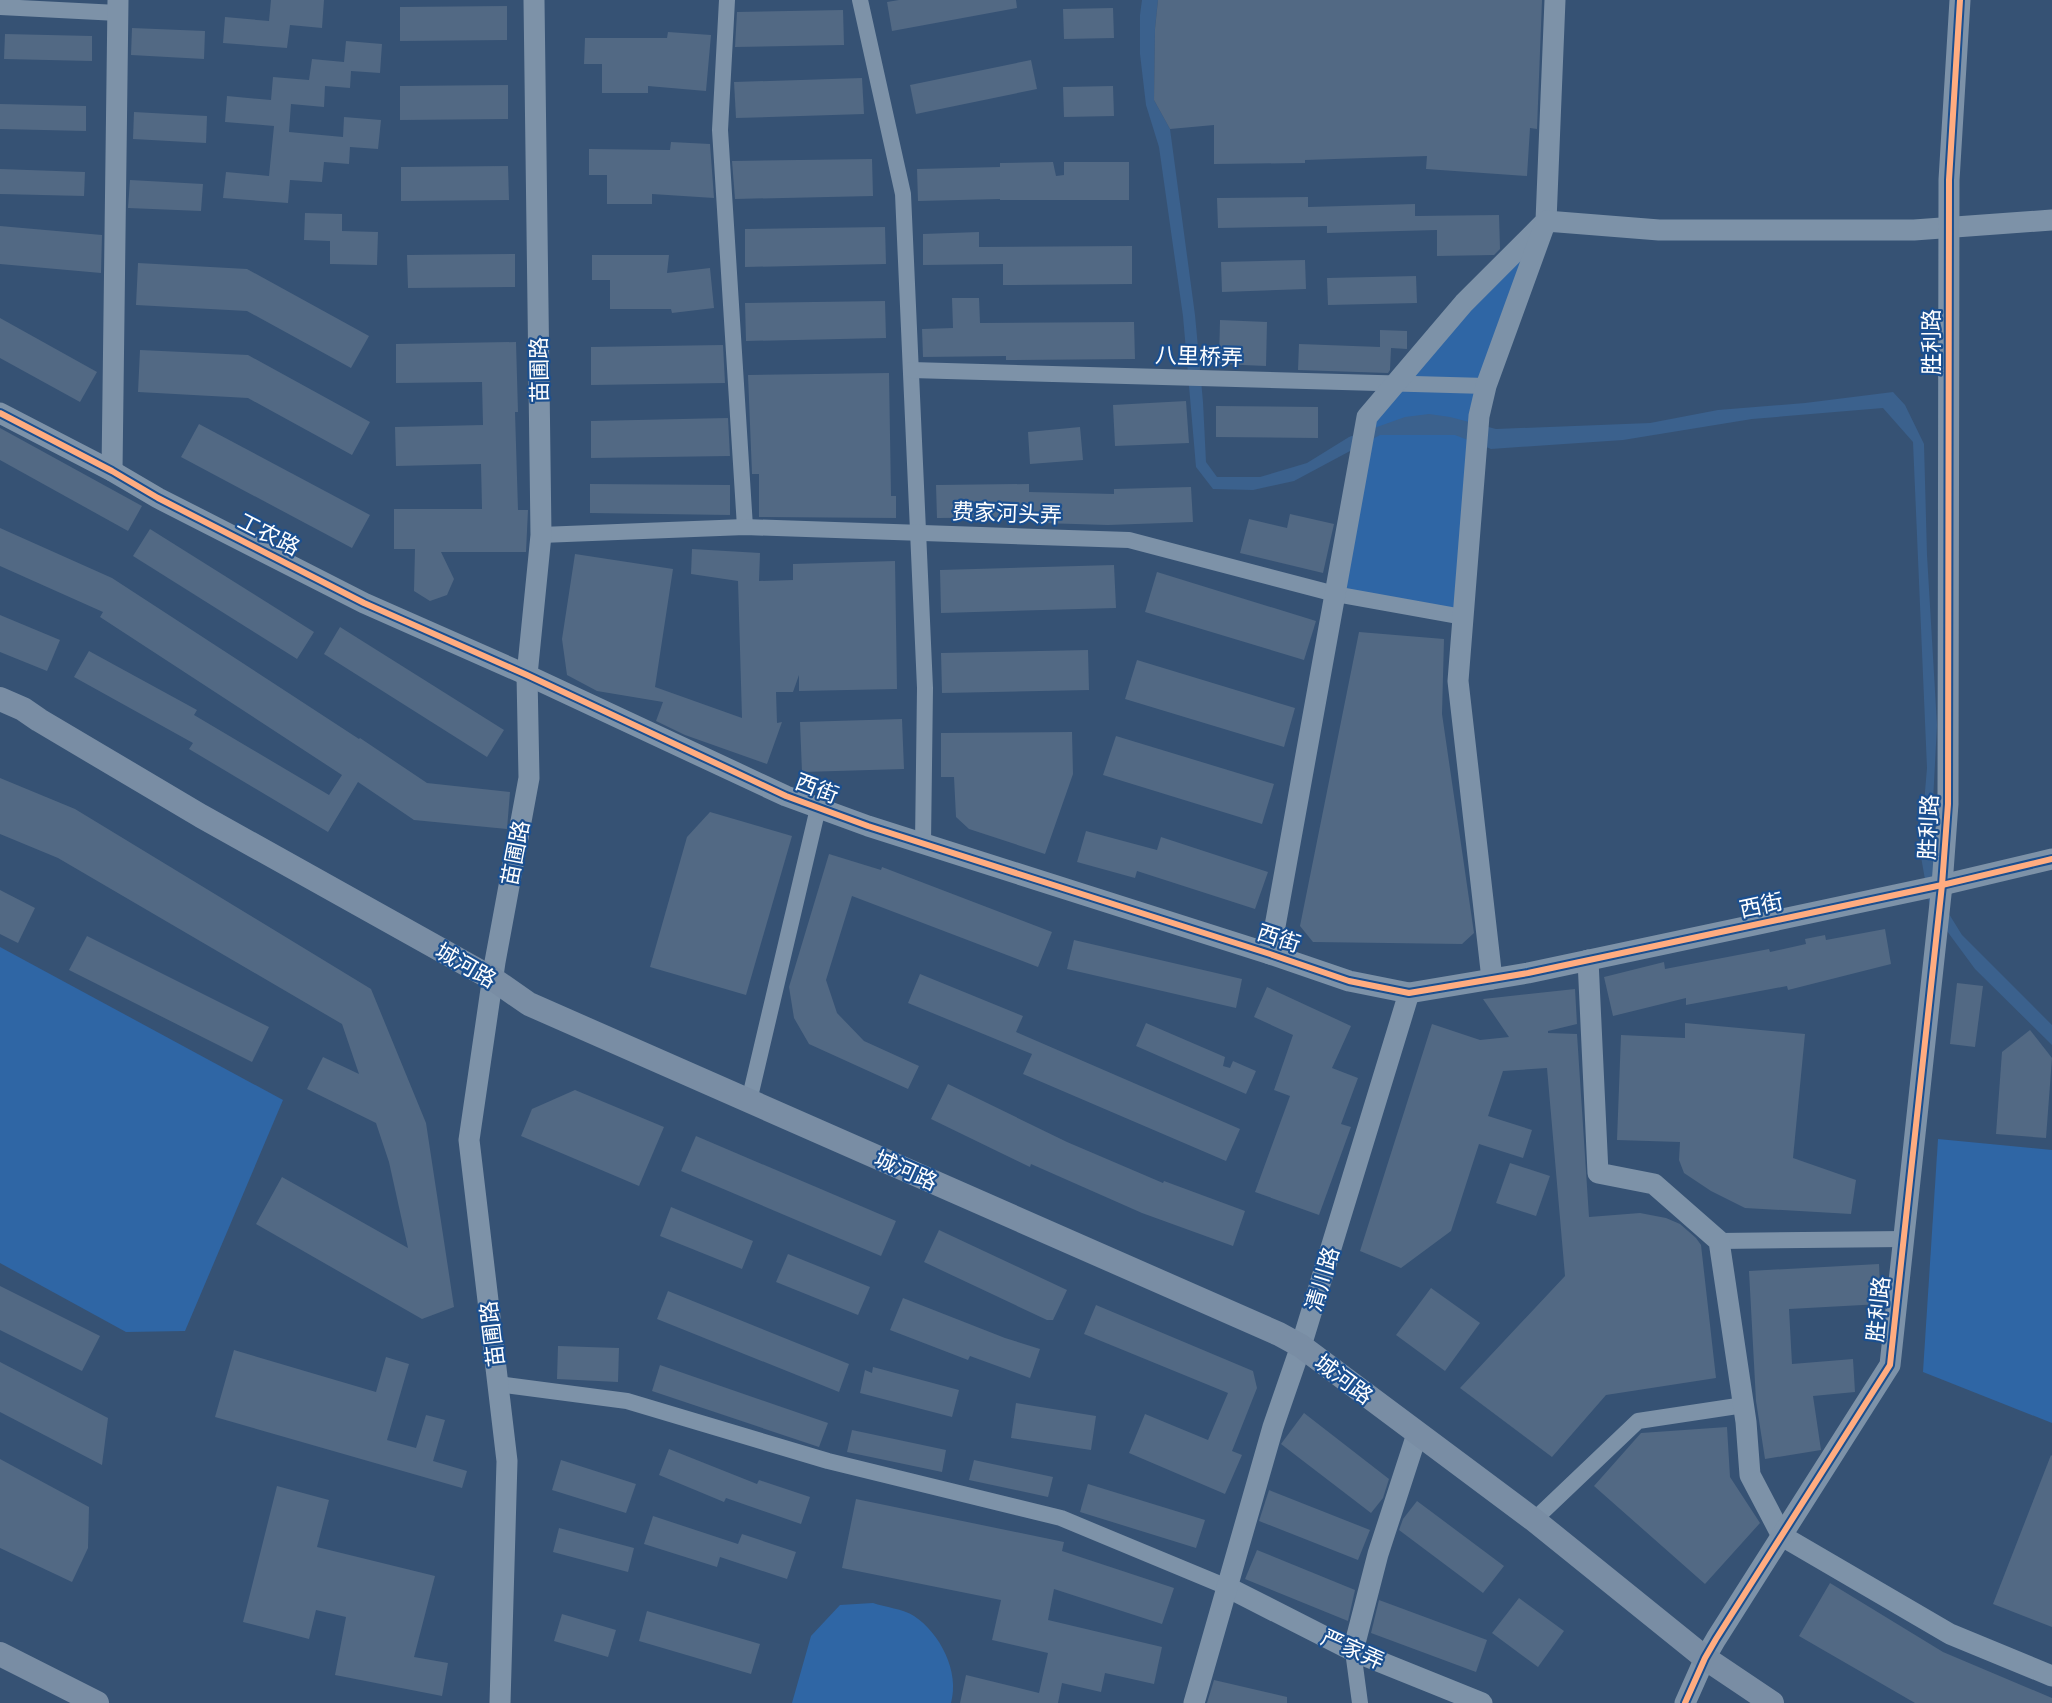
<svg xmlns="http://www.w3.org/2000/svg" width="2052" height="1703" viewBox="0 0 2052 1703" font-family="Jost,'Noto Sans SC',sans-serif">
<rect width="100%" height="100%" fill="#365274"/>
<g fill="#2f66a5">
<polygon points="1546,221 1486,386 1463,617 1335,594 1367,417"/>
<polygon points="0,947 283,1100 185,1331 126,1332 0,1263"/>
<polygon points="1938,1139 2052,1150 2052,1423 1923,1372"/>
<path d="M873,1603C885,1607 903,1609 914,1616C940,1633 960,1672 951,1703H792L811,1636L840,1605Z"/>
</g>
<polygon fill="#3b618d" points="1142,0 1158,0 1155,29 1154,100 1170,129 1195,315 1203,402 1206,462 1217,477 1260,477 1307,463 1349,437 1405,417 1429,414 1450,417 1496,429 1650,423 1718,410 1805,403 1893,392 1905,405 1924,444 1927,555 1937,725 1931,839 1949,914 1962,935 2052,1025 2052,1045 1975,969 1930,908 1920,851 1927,768 1913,442 1883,408 1752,419 1623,440 1491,449 1455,435 1380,435 1294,481 1253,490 1213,489 1196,467 1183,316 1159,147 1146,105 1140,54 1140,15"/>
<g fill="#526984">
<polygon points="271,0 324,0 322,28 290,25 287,48 223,43 225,17 269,21"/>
<polygon points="899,0 1016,0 1017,8 892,31 887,2"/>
<polygon points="1158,0 1542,0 1537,129 1530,128 1527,176 1426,169 1427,156 1305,160 1305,163 1214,164 1214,125 1170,129 1154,100 1155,29"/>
<polygon points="507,6 507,40 400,41 400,7"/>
<polygon points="1113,8 1114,38 1064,39 1063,9"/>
<polygon points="843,10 844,45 735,47 737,12"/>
<polygon points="132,28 205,31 204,59 131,55"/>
<polygon points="668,32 711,35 706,91 648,86 648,93 602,93 602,64 584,64 585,38 667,38"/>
<polygon points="5,34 92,36 92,61 4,59"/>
<polygon points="346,41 382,44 380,73 351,71 350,88 325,86 324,107 291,104 289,132 343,137 344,117 381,120 378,149 350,147 349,164 324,162 322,182 290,180 288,203 223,198 226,172 269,176 274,126 225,122 227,96 271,100 273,77 309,80 312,59 344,62"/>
<polygon points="1031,60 1037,89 916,114 910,85"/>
<polygon points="862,78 864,114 736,118 734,82"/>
<polygon points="508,85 508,119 400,120 400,86"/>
<polygon points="1113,86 1114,116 1064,117 1063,87"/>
<polygon points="0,104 86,106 86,131 0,129"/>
<polygon points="134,112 207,116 206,143 133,139"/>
<polygon points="671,142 710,144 714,198 652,194 652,204 607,204 607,175 589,175 589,149 670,150"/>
<polygon points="872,159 873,196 735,199 732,161"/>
<polygon points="1053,162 1056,176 1064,175 1064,162 1129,162 1129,200 1000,200 1000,199 918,201 917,169 1000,167 1000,163"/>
<polygon points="508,166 509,200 401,201 401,167"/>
<polygon points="0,169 85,172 84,196 0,194"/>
<polygon points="130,180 203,184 201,211 128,208"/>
<polygon points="1308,197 1308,207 1415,204 1415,216 1499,215 1500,249 1494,255 1437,256 1437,230 1327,233 1327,226 1218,228 1217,198"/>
<polygon points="305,213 342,214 342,231 378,232 377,265 330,264 330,241 304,240"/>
<polygon points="0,226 102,235 101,273 0,264"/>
<polygon points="885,227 886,264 745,267 745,229"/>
<polygon points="979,232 979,247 1132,246 1132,284 1003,285 1003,264 923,265 923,234"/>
<polygon points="515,254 515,287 408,288 407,255"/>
<polygon points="592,255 669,255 667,273 710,268 714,308 672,313 671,309 610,309 610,280 592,280"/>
<polygon points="1305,260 1306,289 1222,292 1221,262"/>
<polygon points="138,263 247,269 369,336 351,368 247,311 136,305"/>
<polygon points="1416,276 1417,303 1328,305 1327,278"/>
<polygon points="952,298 979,298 980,323 1134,322 1135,359 1006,360 1006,356 923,357 922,329 953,328"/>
<polygon points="885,301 886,338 746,341 745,303"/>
<polygon points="0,318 97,372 80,402 0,358"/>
<polygon points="1220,320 1267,322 1266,366 1219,364"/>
<polygon points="1380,330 1407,331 1407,349 1391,348 1390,370 1388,373 1298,370 1299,344 1380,347"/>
<polygon points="516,342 518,412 515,412 518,510 528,510 526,552 441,552 454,579 447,595 430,601 414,591 415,549 394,549 394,509 482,509 481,464 396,466 395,427 483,425 482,382 396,383 396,344"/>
<polygon points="723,345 725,383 591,385 591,347"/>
<polygon points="140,350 248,355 370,422 352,455 248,398 138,392"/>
<polygon points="889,373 891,496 896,496 896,518 759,517 759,474 752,474 748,375"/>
<polygon points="1186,401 1189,443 1115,446 1113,405"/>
<polygon points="1216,406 1318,407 1318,438 1216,437"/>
<polygon points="728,418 730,456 591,458 591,421"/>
<polygon points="199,424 370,515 352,548 181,457"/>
<polygon points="1080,427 1083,460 1030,464 1028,432"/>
<polygon points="0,428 142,506 128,531 0,460"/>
<polygon points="590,484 730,485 730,515 590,513"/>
<polygon points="1029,484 1029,492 1114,494 1114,489 1191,487 1193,522 1108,525 1042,523 1043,517 937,518 936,485"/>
<polygon points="1290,514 1334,524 1323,573 1240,553 1249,519 1287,528"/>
<polygon points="0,528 112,578 359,739 360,738 427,783 510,792 507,829 414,820 358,782 328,832 189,749 193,743 74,677 89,651 197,710 194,715 329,795 342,775 100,617 103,612 0,566"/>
<polygon points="150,529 314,632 297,659 133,556"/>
<polygon points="692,549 760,553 759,581 793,580 793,564 895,561 897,689 799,691 799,675 793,692 776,692 777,723 782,722 767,764 685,735 656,721 663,702 597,691 567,675 562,639 575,554 673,569 655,687 742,718 738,581 691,574"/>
<polygon points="1114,565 1116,608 941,613 940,570"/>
<polygon points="1157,572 1316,621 1304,660 1145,612"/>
<polygon points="0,615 60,640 47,671 0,652"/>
<polygon points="340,627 504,730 487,757 324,654"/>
<polygon points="1359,632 1444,639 1442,714 1474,933 1462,944 1313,942 1300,926"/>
<polygon points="1088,650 1089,690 942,693 941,653"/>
<polygon points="1137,660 1295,708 1284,747 1125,699"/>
<polygon points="902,719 904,769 802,772 800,722"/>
<polygon points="1072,732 1073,774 1045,854 969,829 956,817 954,777 941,777 941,733"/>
<polygon points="1116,736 1274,784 1262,824 1103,775"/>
<polygon points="0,778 75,809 371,989 426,1123 454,1307 422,1319 256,1224 282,1177 408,1248 389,1162 376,1123 307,1089 323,1057 359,1074 342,1024 58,858 0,834"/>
<polygon points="710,812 792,836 746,995 650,967 687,837"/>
<polygon points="1086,831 1157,850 1161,837 1268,872 1255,909 1137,871 1135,878 1077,862"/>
<polygon points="829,854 881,870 882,867 1052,932 1038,967 852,896 826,980 837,1013 864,1041 919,1066 908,1089 809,1044 794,1018 789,987"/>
<polygon points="0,890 35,908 18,943 0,934"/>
<polygon points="1885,929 1891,964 1788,990 1787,986 1686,1005 1686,998 1613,1016 1604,977 1664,962 1665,969 1769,949 1770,952 1806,944 1805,939 1825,935 1826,940"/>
<polygon points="87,936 269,1027 252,1062 69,970"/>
<polygon points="1074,940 1242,979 1236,1008 1067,969"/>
<polygon points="920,974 1023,1016 1016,1032 1240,1129 1226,1161 1023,1074 1032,1054 908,1003"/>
<polygon points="1957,983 1983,986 1975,1047 1950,1044"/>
<polygon points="1267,987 1351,1026 1332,1068 1358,1078 1341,1124 1351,1127 1319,1215 1255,1192 1290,1096 1274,1090 1293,1035 1254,1017"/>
<polygon points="1575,989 1577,1024 1548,1031 1548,1033 1577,1034 1589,1217 1640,1213 1666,1218 1680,1224 1696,1238 1701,1245 1716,1378 1606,1395 1552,1457 1460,1388 1565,1276 1547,1068 1503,1071 1488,1116 1532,1130 1523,1158 1479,1144 1451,1231 1401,1268 1360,1251 1432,1024 1480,1040 1509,1037 1483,999"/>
<polygon points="1146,1023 1225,1057 1223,1066 1230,1068 1233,1061 1256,1071 1246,1094 1136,1046"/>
<polygon points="1685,1023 1805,1034 1793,1158 1856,1180 1851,1214 1745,1208 1711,1191 1684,1173 1679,1160 1680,1142 1617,1140 1621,1035 1685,1038"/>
<polygon points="2030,1030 2052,1058 2046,1138 1996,1134 2002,1052"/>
<polygon points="948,1084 1067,1142 1163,1183 1164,1181 1245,1211 1233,1246 1142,1213 1031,1164 1030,1167 931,1119"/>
<polygon points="575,1090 664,1127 639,1186 521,1136 532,1109"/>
<polygon points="696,1136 896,1221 881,1256 681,1171"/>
<polygon points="1510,1163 1550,1176 1536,1216 1496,1203"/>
<polygon points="671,1207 753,1241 742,1269 660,1236"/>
<polygon points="939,1230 1067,1290 1053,1320 1047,1320 924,1262"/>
<polygon points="788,1254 870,1287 858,1315 776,1282"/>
<polygon points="1879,1264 1881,1304 1789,1309 1792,1364 1853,1359 1855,1392 1813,1396 1821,1450 1765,1459 1756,1401 1749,1271"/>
<polygon points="0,1286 100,1336 82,1371 0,1330"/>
<polygon points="1431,1288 1480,1323 1445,1371 1396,1335"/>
<polygon points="668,1291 849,1364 839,1392 657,1319"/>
<polygon points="903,1298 1005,1338 1040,1349 1030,1378 970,1356 968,1360 890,1330"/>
<polygon points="1096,1305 1253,1371 1257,1388 1232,1451 1242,1455 1225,1494 1129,1453 1145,1414 1208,1440 1228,1393 1084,1334"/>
<polygon points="558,1346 619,1348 618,1382 557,1379"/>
<polygon points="234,1350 376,1392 386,1357 409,1364 387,1440 416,1448 426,1415 445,1420 433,1461 467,1471 462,1488 215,1417"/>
<polygon points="0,1362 108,1418 102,1465 0,1412"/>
<polygon points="660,1365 828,1423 819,1447 652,1391"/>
<polygon points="873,1367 959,1390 952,1417 860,1393 865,1370 872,1373"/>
<polygon points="1016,1403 1096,1416 1091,1450 1011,1438"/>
<polygon points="1304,1413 1389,1479 1383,1498 1371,1513 1281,1444"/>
<polygon points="1727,1427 1730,1477 1760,1523 1705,1584 1594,1486 1641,1433"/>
<polygon points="852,1430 946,1450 942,1472 847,1452"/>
<polygon points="669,1449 757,1484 759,1480 810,1497 801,1524 726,1498 724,1502 659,1475"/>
<polygon points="2051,1455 2052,1456 2052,1627 1993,1604"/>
<polygon points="0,1459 89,1507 88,1548 72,1582 0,1548"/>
<polygon points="561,1460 636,1484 626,1513 552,1490"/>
<polygon points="974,1460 1053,1477 1048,1497 969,1480"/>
<polygon points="1088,1484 1205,1520 1196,1548 1080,1512"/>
<polygon points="277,1486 329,1500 317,1547 435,1576 414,1657 448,1663 442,1696 335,1675 346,1617 316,1610 309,1639 243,1622"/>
<polygon points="1269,1490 1370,1530 1358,1560 1259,1521"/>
<polygon points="856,1499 1064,1542 1062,1551 1174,1588 1162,1624 1054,1589 1048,1620 1162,1647 1154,1684 1105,1673 1101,1692 1062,1683 1058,1703 960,1703 966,1675 1039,1693 1048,1653 992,1640 1001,1600 842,1568"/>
<polygon points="1417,1501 1504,1566 1483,1593 1399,1530 1403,1519"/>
<polygon points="653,1516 738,1544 742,1534 796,1552 787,1579 720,1557 717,1567 644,1544"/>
<polygon points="559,1528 634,1548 628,1572 553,1552"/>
<polygon points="1257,1550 1355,1590 1348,1621 1245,1579"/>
<polygon points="1830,1583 1943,1652 2052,1698 2052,1703 1915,1703 1799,1636"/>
<polygon points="1519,1598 1564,1631 1538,1667 1492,1633"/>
<polygon points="1379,1600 1487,1640 1476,1672 1371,1633"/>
<polygon points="647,1611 760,1644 751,1674 639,1641"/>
<polygon points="562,1614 616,1630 608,1657 554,1641"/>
<polygon points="1214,1680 1287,1697 1287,1703 1207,1703"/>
</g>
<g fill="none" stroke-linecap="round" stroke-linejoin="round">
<g stroke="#7d92a8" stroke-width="16">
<polyline points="727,0 720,130 745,527"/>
<polyline points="860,0 903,194 925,688 923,843"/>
<polyline points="0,7 118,13"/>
<polyline points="911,370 1486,386"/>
<polyline points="541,535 745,527 1129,540 1335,594 1463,617"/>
<polyline points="749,1101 818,808"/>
<polyline points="1719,1241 1904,1239"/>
<polyline points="498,1384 627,1401 828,1461 1061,1518 1227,1587"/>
<polyline points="1534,1520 1638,1421 1744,1405"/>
<polyline points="1353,1651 1360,1703"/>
</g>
<g stroke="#7d92a8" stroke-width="21">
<polyline points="0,413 112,471 158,498 364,603 527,675 786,796 868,826 1270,954 1349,981 1409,993 1528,973 1942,885 2052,859"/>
<polyline points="112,471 118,0"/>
<polyline points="1270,954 1367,417 1464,303 1546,221 1555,0"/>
<polyline points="1588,960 1598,1173 1654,1184 1719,1241 1746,1422 1750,1475 1782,1536 1950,1634 2052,1676"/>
<polyline points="1492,979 1458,681 1479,416 1486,386 1546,221 1659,230 1914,230 2052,220"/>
<polyline points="1227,1587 1353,1651 1482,1703"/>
<polyline points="1353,1651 1378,1554 1417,1434"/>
<polyline points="500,1703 507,1461 469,1140 495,962 529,778 527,675 541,535 534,0"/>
<polyline points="1194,1703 1273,1427 1301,1346 1409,993"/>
<polyline points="1685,1703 1705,1658 1716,1639 1890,1365 1942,885 1948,804 1949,180 1960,0"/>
</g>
<g stroke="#798da4" stroke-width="24">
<polyline points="0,699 23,709 39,720 201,816 493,979 529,1004 1279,1334 1301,1346 1534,1520 1705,1658 1772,1703"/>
<polyline points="0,1654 97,1703"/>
</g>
<g stroke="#1b4f8f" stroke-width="10">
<g id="cycleway">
<polyline points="0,413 112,471 158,498 364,603 527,675 786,796 868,826 1270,954 1349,981 1409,993 1528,973 1942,885 2052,859"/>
<polyline points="1685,1703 1705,1658 1716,1639 1890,1365 1942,885 1948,804 1949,180 1960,0"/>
</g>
</g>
<use href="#cycleway" stroke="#ffac80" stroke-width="6"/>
</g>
<g text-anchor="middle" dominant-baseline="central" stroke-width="4.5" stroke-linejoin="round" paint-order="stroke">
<g font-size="22" fill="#fff" stroke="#1b4f8f">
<text transform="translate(1931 342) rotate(-90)">胜利路</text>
<text transform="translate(1199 356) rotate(2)">八里桥弄</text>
<text transform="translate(539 370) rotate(-91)">苗圃路</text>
<text transform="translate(1007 513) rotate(2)">费家河头弄</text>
<text transform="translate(269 534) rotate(27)">工农路</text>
<text transform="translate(817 788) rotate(21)">西街</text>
<text transform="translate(1928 827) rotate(-87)">胜利路</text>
<text transform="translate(515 853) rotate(-79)">苗圃路</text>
<text transform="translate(1761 905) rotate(-12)">西街</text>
<text transform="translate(1279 938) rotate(18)">西街</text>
<text transform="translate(466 965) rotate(30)">城河路</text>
<text transform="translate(906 1170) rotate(24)">城河路</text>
<text transform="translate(1322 1279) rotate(-73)">清川路</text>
<text transform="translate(1878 1309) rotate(-84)">胜利路</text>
<text transform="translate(492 1334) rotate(-97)">苗圃路</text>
<text transform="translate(1344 1379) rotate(37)">城河路</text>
<text transform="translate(1353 1649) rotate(24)">严家弄</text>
</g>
</g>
</svg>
